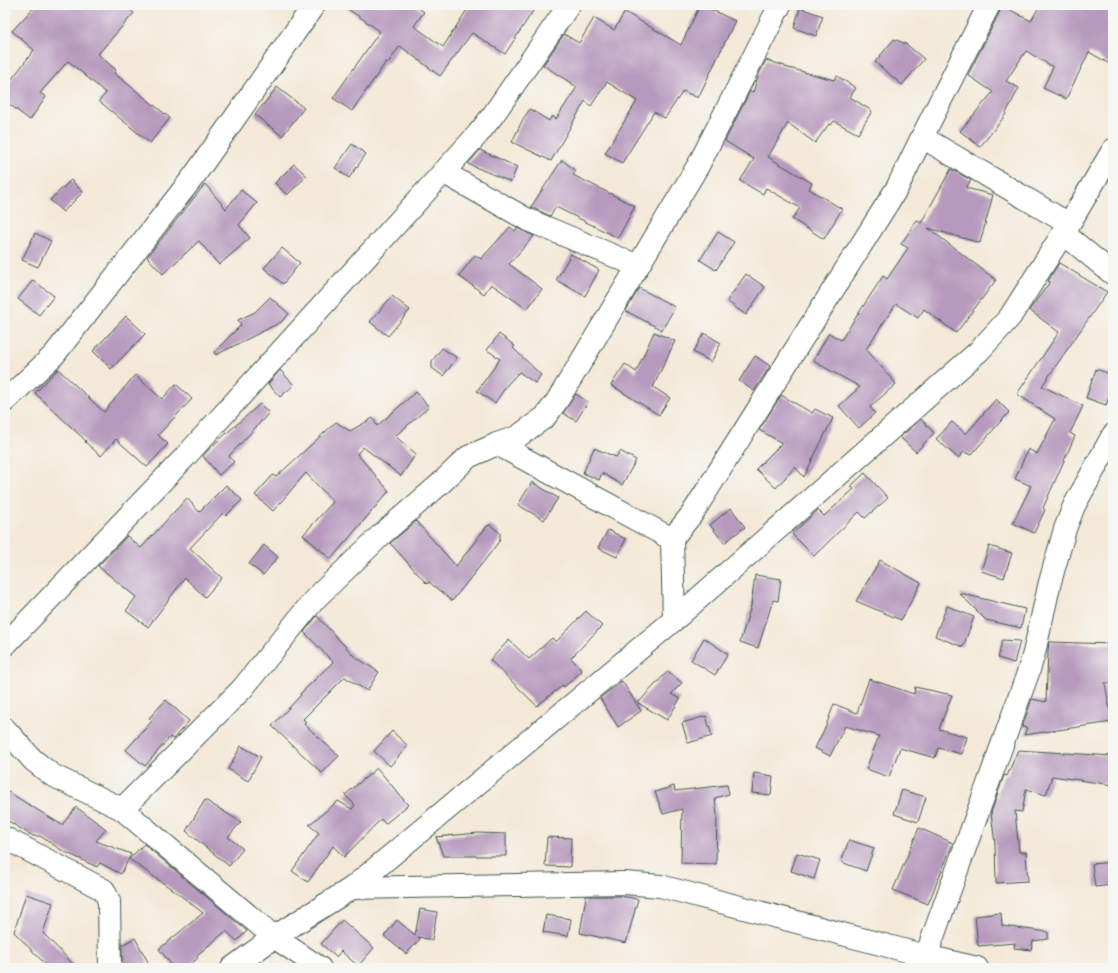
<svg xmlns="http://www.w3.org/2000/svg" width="1118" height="973" viewBox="0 0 1118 973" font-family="Caveat,sans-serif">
<rect width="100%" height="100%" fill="#f6f6f2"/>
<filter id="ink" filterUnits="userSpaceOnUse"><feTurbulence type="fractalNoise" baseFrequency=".025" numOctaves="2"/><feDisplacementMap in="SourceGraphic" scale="8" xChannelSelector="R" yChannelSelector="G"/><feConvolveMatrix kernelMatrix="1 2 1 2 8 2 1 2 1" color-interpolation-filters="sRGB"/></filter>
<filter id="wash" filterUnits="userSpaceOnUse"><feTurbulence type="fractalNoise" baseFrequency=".012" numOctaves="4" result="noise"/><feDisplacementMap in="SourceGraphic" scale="16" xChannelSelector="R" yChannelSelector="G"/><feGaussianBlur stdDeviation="0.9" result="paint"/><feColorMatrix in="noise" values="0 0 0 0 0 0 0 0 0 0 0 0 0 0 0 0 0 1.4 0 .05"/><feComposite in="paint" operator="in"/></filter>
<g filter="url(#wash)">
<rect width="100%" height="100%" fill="#f4e9d8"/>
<g id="blocks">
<g fill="#b699bd">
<polygon points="36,5 124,5 134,13 98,54 116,70 114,73 170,118 150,143 99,101 106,93 68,61 40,93 46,97 30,120 5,101 5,88 34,50 12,31"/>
<polygon points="342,5 414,5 424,12 414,26 443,47 470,5 523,5 533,11 505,54 472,33 440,76 400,46 388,63 386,62 352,111 333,98 380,31"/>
<polygon points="700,5 702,5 735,21 698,98 683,91 665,118 654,112 622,163 605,153 637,101 607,82 591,106 585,101 551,161 512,142 523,119 530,109 549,121 552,116 556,119 577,87 543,65 564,34 579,43 594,18 614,30 625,12 681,45"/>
<polygon points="1001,5 1031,21 1040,5 1113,5 1113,66 1089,52 1066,99 1043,88 1053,67 1026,51 1006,81 1019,88 1004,117 980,147 960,131 993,92 968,75 1000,11"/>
<polygon points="800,8 823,16 816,36 794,28"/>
<polygon points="894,39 906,44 924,59 902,85 875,62"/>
<polygon points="766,60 785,66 785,67 834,80 837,76 856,88 850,97 872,111 858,134 834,121 831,125 829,124 815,143 788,123 768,157 812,183 809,189 842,209 824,239 792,219 800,208 766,188 763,194 740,181 754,159 725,141 750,91 753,92 759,74"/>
<polygon points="277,87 304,108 282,136 255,115"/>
<polygon points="352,144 366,154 349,178 335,168"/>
<polygon points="480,150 517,167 511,182 468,164"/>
<polygon points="562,160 576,171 573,175 635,206 618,238 556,207 550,216 531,207"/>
<polygon points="294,164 307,176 287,195 275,183"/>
<polygon points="951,169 971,180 966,188 993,195 980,243 928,228 996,280 956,333 924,309 918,318 896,304 866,349 896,384 870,407 875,413 859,428 839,406 860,387 813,361 829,333 841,340 883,276 887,279 908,248 901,244 917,220 921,223"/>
<polygon points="71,180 83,192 63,212 50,200"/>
<polygon points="205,184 226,209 241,190 257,203 239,225 250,238 219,265 199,241 163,274 147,257"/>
<polygon points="510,227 515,231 517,228 534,236 509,264 542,289 527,309 491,284 484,294 459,276 475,255 481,259"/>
<polygon points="718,232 734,242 716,270 700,260"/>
<polygon points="35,233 51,241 38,267 22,260"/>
<polygon points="282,248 300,263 283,284 264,268"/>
<polygon points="571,254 599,270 585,296 556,280"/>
<polygon points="1059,263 1107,292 1042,386 1083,406 1070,433 1075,436 1043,508 1045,510 1034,533 1013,523 1031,486 1015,479 1028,449 1037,454 1055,419 1017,394 1059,332 1029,310 1050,282 1048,281"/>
<polygon points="746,274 765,287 746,315 727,301"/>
<polygon points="33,280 54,296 39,315 18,299"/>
<polygon points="639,288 675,307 662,330 626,311"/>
<polygon points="392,296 410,310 388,336 370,322"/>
<polygon points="270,297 289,314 281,322 216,355 214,352 241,325 238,320 255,312"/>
<polygon points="126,316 145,334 111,369 93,351"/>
<polygon points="654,332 675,341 653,387 670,398 659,415 611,385 625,364 636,372"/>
<polygon points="704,333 721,343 711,362 693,352"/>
<polygon points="499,334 515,346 513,348 541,375 535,383 519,372 507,385 495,403 477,391 500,359 487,350"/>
<polygon points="442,348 457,358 443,376 432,368 432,361"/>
<polygon points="755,356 770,366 754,391 739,381"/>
<polygon points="58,369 104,412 135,375 162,399 176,384 192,399 158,435 168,444 147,467 116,439 101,456 85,442 86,441 35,393"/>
<polygon points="1096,369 1113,375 1113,385 1106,405 1086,398"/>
<polygon points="280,370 294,385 280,397 268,384"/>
<polygon points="416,392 429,407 395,436 416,454 401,476 363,447 357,454 389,491 331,559 303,535 333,502 306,473 273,511 255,495 273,475 276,477 336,422 350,431 373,418 377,426"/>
<polygon points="576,394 588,402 576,421 563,413"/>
<polygon points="781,395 812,413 815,409 833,418 804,477 795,467 776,488 756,469 782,443 759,430"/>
<polygon points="996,399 1009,412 971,455 964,452 958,458 936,439 952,422 966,434"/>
<polygon points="260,404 269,413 229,456 234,462 219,475 203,456 212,446"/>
<polygon points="921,419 934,433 916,452 900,437"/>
<polygon points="594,448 616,457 620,451 636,460 622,485 602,473 599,480 583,473"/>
<polygon points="865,473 888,498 865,518 859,512 814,556 792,534 818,510 824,516 854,489 851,486"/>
<polygon points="532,482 558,498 544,520 518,505"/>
<polygon points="226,485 242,500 226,516 223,513 190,548 222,578 205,597 185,578 148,627 126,611 136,597 98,566 127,536 141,548 187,498 199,512"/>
<polygon points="731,508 745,527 724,543 710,525"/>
<polygon points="416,521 456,566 487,526 490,525 500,533 500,540 485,560 452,601 429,582 427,584 390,543"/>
<polygon points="608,530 626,539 617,557 598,548"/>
<polygon points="264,545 278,557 263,575 249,564"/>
<polygon points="989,546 1012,553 1004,578 981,571"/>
<polygon points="880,560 921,583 901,620 856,601"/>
<polygon points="755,575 781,579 778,601 773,600 758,648 740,642 751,606"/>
<polygon points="959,593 1025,609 1021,628 986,620"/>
<polygon points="947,606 974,617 963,647 935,636"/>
<polygon points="586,611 602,626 571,658 582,671 564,687 563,685 537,706 490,660 509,640 529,659 552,638 556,642"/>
<polygon points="317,616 354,656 379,672 367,691 345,677 303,719 306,722 304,724 339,756 322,773 272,726 301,695 300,694 333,662 304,632"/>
<polygon points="704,638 728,654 715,675 691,660"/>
<polygon points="1002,640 1020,641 1014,663 998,658"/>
<polygon points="1049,642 1113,644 1113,683 1105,683 1112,722 1024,735 1027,728 1022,727 1032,699 1046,702 1048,650"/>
<polygon points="668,671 682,683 671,694 680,699 667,720 638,703"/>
<polygon points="869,679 914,694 915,687 952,695 939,729 967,737 962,754 938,748 935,758 900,748 889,777 866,769 879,736 845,726 830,756 815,748 826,726 834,704 857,713"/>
<polygon points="622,681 641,711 618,727 600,698"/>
<polygon points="166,700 189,721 173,739 170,737 145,766 126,750 152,721 149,718"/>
<polygon points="706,716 712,736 688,743 682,723"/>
<polygon points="392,731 408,746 390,766 374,751"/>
<polygon points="241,746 261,757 248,781 228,769"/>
<polygon points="1018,750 1113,756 1113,785 1052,776 1046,795 1026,789 1022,812 1015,811 1019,852 1026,852 1028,881 996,883 995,844 991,813 1004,775 1007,776"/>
<polygon points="377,768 408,805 385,824 381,819 344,857 333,846 308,882 292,871 319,833 309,825 338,801 352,809 355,805 345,795"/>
<polygon points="754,773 773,776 771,795 752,793"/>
<polygon points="727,785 729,794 715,798 717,815 716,864 681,863 682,809 663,814 655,792 674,786 675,791"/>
<polygon points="5,790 62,825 76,807 106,829 96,841 131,854 121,874 100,863 97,867 63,851 40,836 33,836 5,819"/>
<polygon points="902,790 926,797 918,822 894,814"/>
<polygon points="205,800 241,822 228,837 243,849 229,866 186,831"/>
<polygon points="919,828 953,843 928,904 893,890"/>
<polygon points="478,833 506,834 506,856 443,856 436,837"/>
<polygon points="547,837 571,838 570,867 545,866"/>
<polygon points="849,840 874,848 866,871 841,862"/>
<polygon points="144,844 247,931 237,941 226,931 196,956 198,958 186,968 174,968 159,949 203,913 180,895 129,859"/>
<polygon points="797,853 820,860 814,879 791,871"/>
<polygon points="1113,862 1113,885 1095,887 1092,864"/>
<polygon points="26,894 53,903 43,933 77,968 49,968 14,932"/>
<polygon points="586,896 620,896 638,899 626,943 580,933"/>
<polygon points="420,909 437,912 432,940 418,937 420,939 406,954 384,936 397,920 415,935"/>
<polygon points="1001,913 1002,926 1048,932 1048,939 1033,941 1031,950 1014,948 1015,943 978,946 975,916"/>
<polygon points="546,915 571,919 568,936 543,932"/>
<polygon points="342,920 374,948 358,966 341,951 336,957 321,944"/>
<polygon points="135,938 148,962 140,968 126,968 122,963 122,945"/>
</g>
</g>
</g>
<g filter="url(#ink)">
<use href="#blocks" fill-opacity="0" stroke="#3f574d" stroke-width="1"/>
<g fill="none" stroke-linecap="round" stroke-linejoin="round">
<g stroke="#3f574d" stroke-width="24">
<g id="minor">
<polyline points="922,137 1069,224"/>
<polyline points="443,172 528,220 638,266"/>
<polyline points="1063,233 1113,274"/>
<polyline points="5,401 54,355 194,176 314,5"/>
<polyline points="497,444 672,539"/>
<polyline points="674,620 672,539 692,514 897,188 922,137 989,5"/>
<polyline points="5,645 184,458 478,134 493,115 569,5"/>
<polyline points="5,729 33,760 52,775 122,809 274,937 320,968"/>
<polyline points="122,809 242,689 314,600 381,535 440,484 468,457 497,444 517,437 545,417 557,401 576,370 699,164 780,5"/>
<polyline points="5,838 104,890 109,901 110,968"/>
<polyline points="352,888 625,883 660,886 926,956 977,968"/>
<polyline points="926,956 1028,673 1034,653 1050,582 1065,529 1074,506 1113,435"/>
<polyline points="232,968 274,937 352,888 674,620 979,351 1010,317 1069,224 1113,150"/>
</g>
</g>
<use href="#minor" stroke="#fff" stroke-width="22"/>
</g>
</g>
<rect width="1118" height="973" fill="none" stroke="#f6f6f2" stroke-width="20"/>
</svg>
